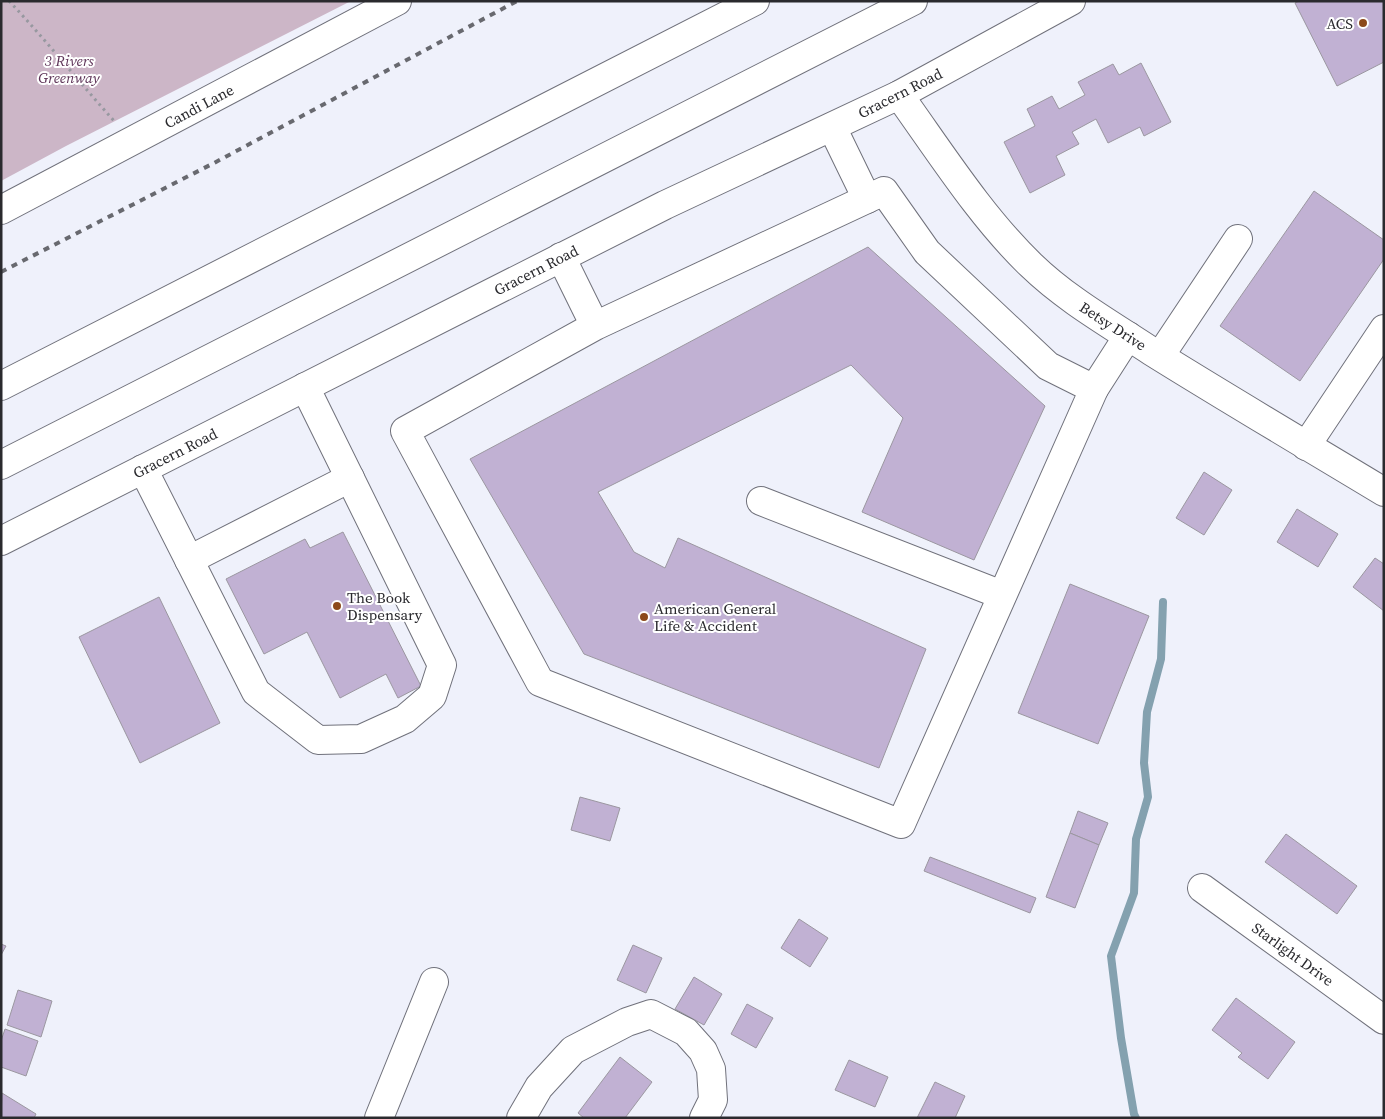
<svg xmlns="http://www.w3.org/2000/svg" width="1385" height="1119" viewBox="0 0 1385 1119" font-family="'Source Serif 4',serif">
<rect width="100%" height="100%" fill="#eff1fb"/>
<polygon fill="#ccb6c7" points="1,1 351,1 66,146 1,181"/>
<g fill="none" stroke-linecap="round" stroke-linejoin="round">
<polyline stroke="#84a1af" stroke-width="8" points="1136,1118 1134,1114 1121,1038 1111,956 1134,893 1136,839 1148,797 1144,763 1147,712 1161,659 1163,602"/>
</g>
<g fill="#c1b1d3" stroke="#9b97a0">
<polygon points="1299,1 1384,1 1384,62 1337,86 1295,3"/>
<polygon points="1141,63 1171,122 1144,136 1140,127 1108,143 1096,119 1072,132 1079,144 1056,156 1065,175 1030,193 1004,142 1035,126 1027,109 1052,96 1059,109 1085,95 1078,82 1113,64 1119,75"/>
<polygon points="1314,191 1384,240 1384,259 1300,381 1220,326"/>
<polygon points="868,247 1045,406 974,560 862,512 903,418 851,365 598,492 634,552 665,568 678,538 926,649 879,768 584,654 470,459"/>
<polygon points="1204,472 1232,490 1204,535 1176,518"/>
<polygon points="1297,509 1338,534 1318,567 1277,542"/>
<polygon points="343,532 421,686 398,698 386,674 340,698 307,632 264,654 226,579 305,539 310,548"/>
<polygon points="1375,558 1384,564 1384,611 1353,587"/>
<polygon points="1070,584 1149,616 1098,744 1018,713"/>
<polygon points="159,597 220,723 140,763 79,637"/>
<polygon points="580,797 620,808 610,841 571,830"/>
<polygon points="1078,811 1108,823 1099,845 1070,833"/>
<polygon points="1070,833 1099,845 1075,908 1046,897"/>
<polygon points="1286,834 1357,886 1337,914 1265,862"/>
<polygon points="930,857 1036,898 1030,913 924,871"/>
<polygon points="799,919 828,938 810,967 781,948"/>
<polygon points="1,944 6,946 1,955"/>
<polygon points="633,945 662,958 646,993 617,980"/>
<polygon points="694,977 722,994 704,1025 675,1009"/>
<polygon points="18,990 52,1001 41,1037 7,1025"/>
<polygon points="1236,998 1295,1042 1268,1079 1238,1057 1242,1053 1212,1030"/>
<polygon points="747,1004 773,1018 756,1048 731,1034"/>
<polygon points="5,1029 38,1041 26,1076 1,1067 1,1041"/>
<polygon points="620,1057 652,1082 625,1118 584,1118 578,1113"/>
<polygon points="849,1060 888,1077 875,1107 835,1090"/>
<polygon points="935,1082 965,1096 955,1118 917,1118"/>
<polygon points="2,1093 36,1114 34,1118 1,1118"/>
</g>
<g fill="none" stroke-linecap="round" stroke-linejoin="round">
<g stroke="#70717b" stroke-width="30">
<g id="minor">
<path d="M899,95C940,152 981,217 1031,265C1066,299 1110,324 1151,351C1228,399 1306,445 1384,492"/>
<polyline points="832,127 867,199"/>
<polyline points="1,210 397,1"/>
<polyline points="561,257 595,326 884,191 927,252 1048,366 1094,389 901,824 540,682 405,431 595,326"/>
<polyline points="1160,356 1238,239"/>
<polyline points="1094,389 1128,336"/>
<polyline points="1306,446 1384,329"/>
<polyline points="143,469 256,692 318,740 361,739 405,719 432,696 442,665 305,387"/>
<polyline points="761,501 1002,595"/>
<polyline points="1,541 665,205 899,95 1071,1"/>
<polyline points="189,560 350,478"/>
<polyline points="1202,888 1384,1020"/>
<polyline points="379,1118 434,982"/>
<polyline points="521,1118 539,1087 573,1050 627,1022 651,1014 686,1032 703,1051 711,1069 713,1100 704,1118"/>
</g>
</g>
<g stroke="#70717b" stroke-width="30">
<g id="highway">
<polyline points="1,386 755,1"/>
<polyline points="1,465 913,1"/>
</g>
</g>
<path stroke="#9798a0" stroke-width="3" stroke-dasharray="2.5 4" stroke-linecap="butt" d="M9,1C46,40 79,82 115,122"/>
<use href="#minor" stroke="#fff" stroke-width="28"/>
<use href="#highway" stroke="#fff" stroke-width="28"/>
<polyline stroke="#68696f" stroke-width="4" stroke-dasharray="6 6" stroke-linecap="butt" points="1,272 214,163 517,1"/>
</g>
<g fill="#8c491a" stroke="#fff" stroke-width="2">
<circle cx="1363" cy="23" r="5"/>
<circle cx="337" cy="606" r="5"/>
<circle cx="644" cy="617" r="5"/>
</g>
<g text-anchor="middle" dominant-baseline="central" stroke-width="4" stroke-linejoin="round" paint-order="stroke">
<g font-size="15" fill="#2a2a2e" stroke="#fff" text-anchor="start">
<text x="1353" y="23" text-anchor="end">ACS</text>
<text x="347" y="597">The Book<tspan x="347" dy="17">Dispensary</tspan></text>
<text x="654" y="608">American General<tspan x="654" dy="17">Life &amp; Accident</tspan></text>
</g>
<g font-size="15" font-style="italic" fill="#5d3357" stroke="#fff">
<text x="69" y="60">3 Rivers<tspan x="69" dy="17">Greenway</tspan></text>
</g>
<g font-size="15" fill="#2a2a2e" stroke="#fff">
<text transform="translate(900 93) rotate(-27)">Gracern Road</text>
<text transform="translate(199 106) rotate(-28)">Candi Lane</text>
<text transform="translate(536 270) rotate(-27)">Gracern Road</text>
<text transform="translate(1113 326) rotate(33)">Betsy Drive</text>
<text transform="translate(175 453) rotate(-27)">Gracern Road</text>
<text transform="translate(1293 954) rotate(36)">Starlight Drive</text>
</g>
</g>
<rect width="1385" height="1119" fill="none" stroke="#2a2a2e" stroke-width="5"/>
</svg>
